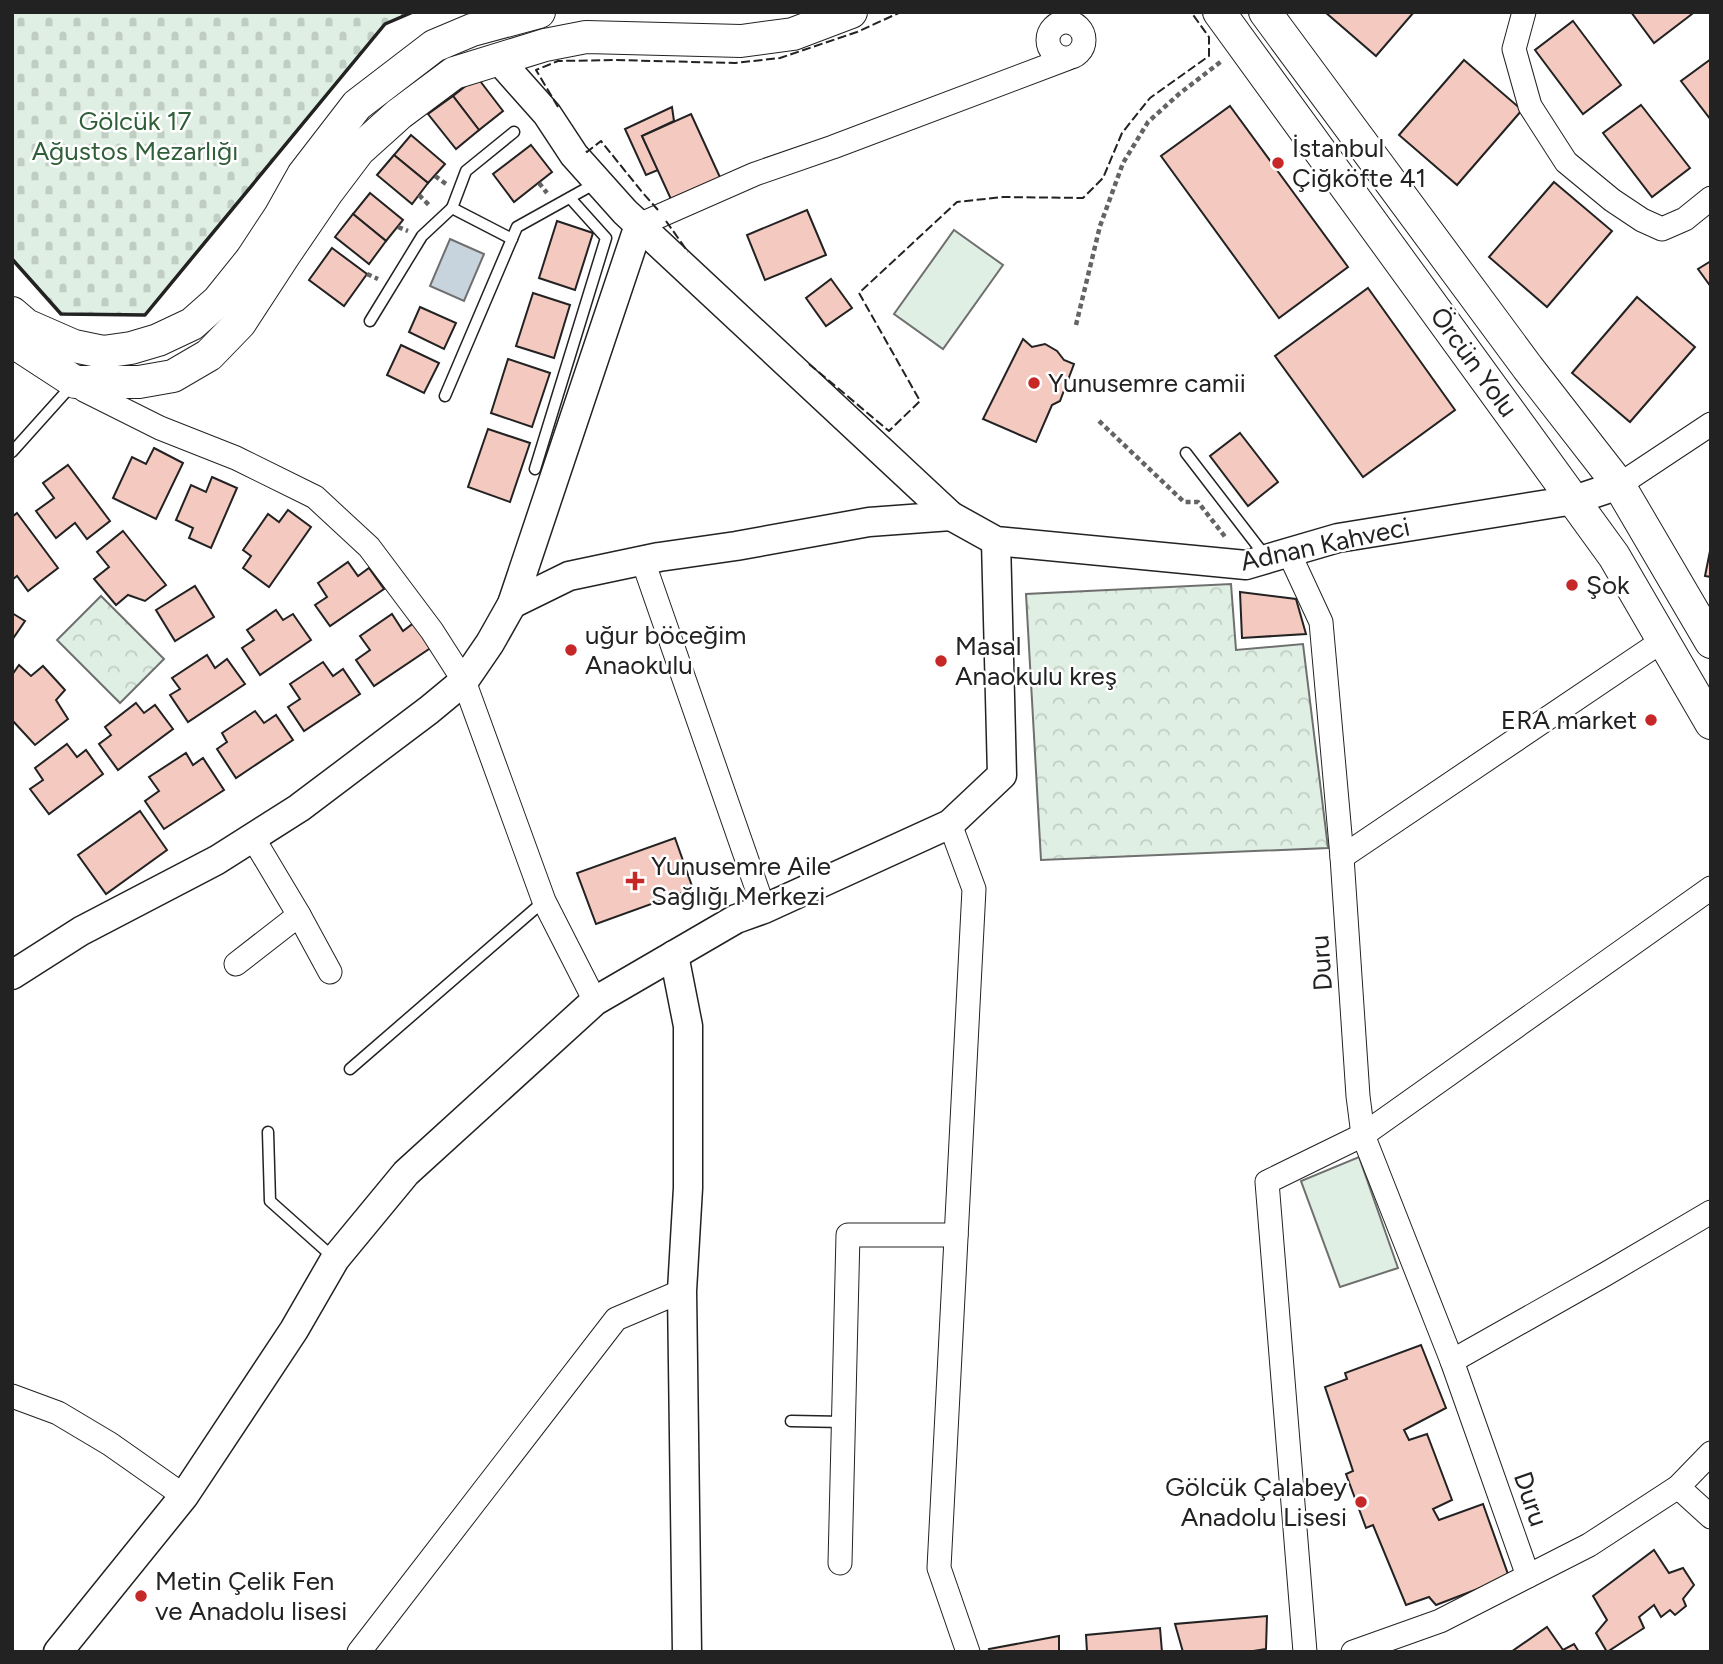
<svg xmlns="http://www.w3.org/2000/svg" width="1723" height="1664" viewBox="0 0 1723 1664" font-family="Figtree,sans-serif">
<defs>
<pattern id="cemetery-stones" width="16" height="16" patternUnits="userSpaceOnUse" patternTransform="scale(1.75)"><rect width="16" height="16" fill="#e0efe3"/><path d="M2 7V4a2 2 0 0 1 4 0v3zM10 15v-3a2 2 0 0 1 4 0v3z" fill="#c0cdc2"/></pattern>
<pattern id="park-crowns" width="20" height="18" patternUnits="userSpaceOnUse" patternTransform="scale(1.75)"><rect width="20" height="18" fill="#e0efe3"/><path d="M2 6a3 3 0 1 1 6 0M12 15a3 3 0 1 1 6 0" fill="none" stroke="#c0cdc2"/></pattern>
</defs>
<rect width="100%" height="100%" fill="#fff"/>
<polygon fill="url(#cemetery-stones)" stroke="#6f6f6f" stroke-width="2" points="12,12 401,12 403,16 385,24 145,315 61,314 12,259"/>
<g fill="url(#park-crowns)" stroke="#6f6f6f" stroke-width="2">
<polygon points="1231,584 1236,650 1303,644 1328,848 1041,860 1026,594"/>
<polygon points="101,596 164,659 120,703 57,640"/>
</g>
<g fill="#e0efe3" stroke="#6f6f6f" stroke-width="2">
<polygon points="954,230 1003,265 943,349 894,314"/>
<polygon points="1359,1157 1398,1268 1340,1287 1301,1181"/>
</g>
<polygon fill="#c7d3dd" stroke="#6f6f6f" stroke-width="2" points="450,239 484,254 464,301 430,286"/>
<g fill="#f3c9c0" stroke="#222" stroke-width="2">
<polygon points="1325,12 1414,12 1376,56"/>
<polygon points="1631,12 1691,12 1692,14 1654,43"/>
<polygon points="1573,21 1621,85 1583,114 1535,50"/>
<polygon points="1711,59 1711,120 1681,81"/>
<polygon points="1464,60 1522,110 1457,185 1399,135"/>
<polygon points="477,77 503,111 479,130 453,96"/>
<polygon points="453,96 479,130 456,149 428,114"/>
<polygon points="1641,105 1690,168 1652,197 1603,133"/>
<polygon points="1230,106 1348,267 1279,318 1161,156"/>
<polygon points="672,107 674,121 642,136 658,170 646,175 625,129"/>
<polygon points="691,114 724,186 675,208 642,136"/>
<polygon points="411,135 445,164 428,183 394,155"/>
<polygon points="531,145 552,172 514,202 493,174"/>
<polygon points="394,155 428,183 412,204 377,175"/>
<polygon points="1554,182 1612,231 1547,307 1489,257"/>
<polygon points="370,193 403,220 386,241 353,214"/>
<polygon points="807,210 826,255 765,280 747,235"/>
<polygon points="353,214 386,241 369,264 335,237"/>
<polygon points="557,221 593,233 575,290 539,278"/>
<polygon points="332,248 367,274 344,306 309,280"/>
<polygon points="1711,261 1711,287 1698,269"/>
<polygon points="831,279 852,308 826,326 806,298"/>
<polygon points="1368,288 1455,410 1363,477 1275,356"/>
<polygon points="533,293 570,305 554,358 516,346"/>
<polygon points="1637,297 1695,347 1630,422 1572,373"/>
<polygon points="420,307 456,323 444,349 409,332"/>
<polygon points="1023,339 1032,347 1045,344 1057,351 1064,360 1074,364 1060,401 1052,405 1036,442 983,419"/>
<polygon points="401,345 439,363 424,393 387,375"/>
<polygon points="508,359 550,373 532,427 491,413"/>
<polygon points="488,429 530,443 510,502 468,487"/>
<polygon points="1240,433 1278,482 1248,506 1210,456"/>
<polygon points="154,448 183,463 156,519 113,498 132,457 146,464"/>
<polygon points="68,465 110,521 87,539 75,523 56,538 36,511 54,498 43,483"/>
<polygon points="212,477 237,488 211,548 189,538 193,528 176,520 191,485 206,492"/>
<polygon points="288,510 311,527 269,587 243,568 251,556 243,550 268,514 279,522"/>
<polygon points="17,513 58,568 28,591 17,576 12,580 12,517"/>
<polygon points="123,531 166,585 145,601 128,595 116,605 94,579 109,567 97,552"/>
<polygon points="1711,546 1711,577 1705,576"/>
<polygon points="348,562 358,576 369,568 384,589 330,626 315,605 327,597 318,583"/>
<polygon points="195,586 214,617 175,641 156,610"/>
<polygon points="1240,592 1296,599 1306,634 1242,638"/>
<polygon points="276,610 283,620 293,614 311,640 260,675 242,648 254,640 247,630"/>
<polygon points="12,613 25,621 12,640"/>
<polygon points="392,614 403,631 415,622 432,647 374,686 356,660 370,650 360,636"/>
<polygon points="207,655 215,668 227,659 245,684 188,722 170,695 180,689 172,678"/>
<polygon points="323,662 333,676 343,669 360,694 304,731 288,707 300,699 290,684"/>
<polygon points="19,665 31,676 43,666 65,690 56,700 68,719 35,745 12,720 12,675"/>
<polygon points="136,703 144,713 155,705 173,729 118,770 99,744 111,735 105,727"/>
<polygon points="255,711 264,723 276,715 293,740 236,778 217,749 227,742 222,733"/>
<polygon points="67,744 77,757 86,750 103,774 49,814 30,789 43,780 35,768"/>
<polygon points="186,753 193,765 203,758 224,790 164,829 145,801 159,791 149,777"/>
<polygon points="140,811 167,850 106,894 78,855"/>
<polygon points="675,838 693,889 596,924 577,873"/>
<polygon points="1421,1345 1446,1408 1404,1430 1409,1440 1427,1434 1452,1500 1433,1509 1439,1520 1483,1504 1509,1577 1436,1605 1429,1597 1406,1605 1373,1525 1366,1528 1346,1474 1353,1471 1325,1387 1347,1379 1345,1373"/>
<polygon points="1654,1550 1669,1573 1683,1568 1694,1585 1683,1599 1686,1606 1675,1615 1670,1610 1661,1617 1654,1605 1639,1617 1644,1628 1607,1652 1596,1633 1607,1620 1593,1596"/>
<polygon points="1267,1616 1266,1649 1247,1652 1183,1652 1175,1624"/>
<polygon points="1547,1627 1563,1650 1574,1644 1579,1652 1511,1652"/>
<polygon points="1160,1628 1162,1652 1087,1652 1086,1635"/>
<polygon points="1059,1636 1059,1652 990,1652 989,1649"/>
</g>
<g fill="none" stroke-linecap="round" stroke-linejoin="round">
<g stroke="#222" stroke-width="13">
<g id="service">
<polyline points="452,208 466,171 514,132"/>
<polyline points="370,321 422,236 452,208 512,239"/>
<polyline points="445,396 517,227 596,183"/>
<polyline points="12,452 73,384"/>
<polyline points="1186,453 1266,557"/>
<polyline points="535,469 606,238 570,198"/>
<polyline points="350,1069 544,901"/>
<polyline points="268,1132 270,1201 334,1258"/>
<polyline points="791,1421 844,1422"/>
</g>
</g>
<g stroke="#222" stroke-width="25">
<g id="minor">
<polyline points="1524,12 1514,49 1530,106 1566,162 1612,200 1642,220 1662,229 1685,219 1711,198"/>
<circle cx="1066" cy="40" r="18"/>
<polyline points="639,225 755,174 833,147 1066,59"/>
<polyline points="75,383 84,390 160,428 236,458 315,497 369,547 432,631 464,681 544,901 595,1001"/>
<polyline points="1619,485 1711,424"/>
<polyline points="1289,553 1321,622 1342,857 1358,1096 1363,1135 1452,1361 1604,1275 1711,1212"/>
<polyline points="643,561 764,909"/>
<polyline points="950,824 974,889 939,1568 968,1652"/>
<polyline points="1342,857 1662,641"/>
<polyline points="299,915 330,972"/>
<polyline points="236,964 299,915 253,838"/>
<polyline points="1452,1361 1528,1576"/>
<polyline points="12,1396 58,1413 110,1444 184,1496"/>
<polyline points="1678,1487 1711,1517"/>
<polyline points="840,1563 848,1235 956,1235"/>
<polyline points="359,1652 616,1319 682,1291"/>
<polyline points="1305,1652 1267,1182 1363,1135 1711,888"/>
<polyline points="1353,1652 1440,1621 1589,1545 1678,1487 1711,1453"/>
</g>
</g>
<g stroke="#222" stroke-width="31">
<g id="tertiary">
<polyline points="499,60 547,114 574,155 625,212 951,516 996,541 1246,565 1338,538 1574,500 1619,485"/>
<polyline points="512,604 569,576 659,557 736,546 869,522 951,516"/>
<polyline points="674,955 688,1026 688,1188 682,1291 687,1652"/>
<polyline points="12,975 81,931 217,860 299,808 429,710 464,681 490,643 512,604 639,225"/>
<polyline points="58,1652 184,1496 294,1330 335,1259 406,1173 595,1001 736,919 764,909 950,824 1002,775 996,541"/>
</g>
</g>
<g stroke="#222" stroke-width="34">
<g id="secondary">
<polyline points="1219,12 1614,556 1711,723"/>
<polyline points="1265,12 1528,368 1619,485 1711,642"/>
<polyline points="12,313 26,325 74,346 103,352 131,348 158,340 192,324 218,301 251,260 280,216 303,175 357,105 434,46 472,30 539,12"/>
<polyline points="12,341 75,382 139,382 173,376 209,355 240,323 285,254 328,191 359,150 399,114 454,73 545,45 586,37 741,41 793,34 851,12"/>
</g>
</g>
<g stroke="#646464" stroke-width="4.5" stroke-dasharray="5 3.5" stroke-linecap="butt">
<polyline points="435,176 446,184"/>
<polyline points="539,183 547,193"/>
<polyline points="419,195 431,207"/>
<polyline points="398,227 408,231"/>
<polyline points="367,274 378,279"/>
<polyline points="1076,325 1100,226 1123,163 1148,122 1179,94 1223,60"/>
<polyline points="1099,421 1184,502 1198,502 1226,538"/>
</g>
<use href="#service" stroke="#fff" stroke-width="10"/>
<use href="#minor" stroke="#fff" stroke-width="23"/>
<use href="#tertiary" stroke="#fff" stroke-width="28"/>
<use href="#secondary" stroke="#fff" stroke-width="32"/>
<g stroke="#222" stroke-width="2" stroke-dasharray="9 3.5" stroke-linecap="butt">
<polyline points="558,107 536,70 558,61 615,60 735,63 780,58 857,32 901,12"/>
<polyline points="586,151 587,152 601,141 642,192 658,210"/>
<polyline points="666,221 688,252"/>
<polyline points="809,364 889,431 920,401 859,293 957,202 1003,197 1083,198 1103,178 1122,133 1150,98 1209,56 1209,37 1191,12"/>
</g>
<polyline stroke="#222" stroke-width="3.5" points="12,259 61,314 145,315 385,24 413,12"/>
</g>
<g fill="#c62828" stroke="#fff" stroke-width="2.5">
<circle cx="1278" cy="163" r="7"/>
<circle cx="1034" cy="383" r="7"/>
<circle cx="1572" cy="585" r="7"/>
<circle cx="571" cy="650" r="7"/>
<circle cx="941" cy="661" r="7"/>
<circle cx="1651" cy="720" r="7"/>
<path d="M631.5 870.5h7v7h7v7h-7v7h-7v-7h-7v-7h7z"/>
<circle cx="1361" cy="1502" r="7"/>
<circle cx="141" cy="1596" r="7"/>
</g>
<g text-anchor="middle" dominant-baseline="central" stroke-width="5" stroke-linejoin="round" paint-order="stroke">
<g font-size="26" fill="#2f5e38" stroke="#fff">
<text x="135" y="121">Gölcük 17<tspan x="135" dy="30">Ağustos Mezarlığı</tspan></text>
</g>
<g font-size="26" fill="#222" stroke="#fff" text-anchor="start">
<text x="1292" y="148">İstanbul<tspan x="1292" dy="30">Çiğköfte 41</tspan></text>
<text x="1048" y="383">Yunusemre camii</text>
<text x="1586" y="585">Şok</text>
<text x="585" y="635">uğur böceğim<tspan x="585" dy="30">Anaokulu</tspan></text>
<text x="955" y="646">Masal<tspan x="955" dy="30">Anaokulu kreş</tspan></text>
<text x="1637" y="720" text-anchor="end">ERA market</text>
<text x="651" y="866">Yunusemre Aile<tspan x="651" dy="30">Sağlığı Merkezi</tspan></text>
<text x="1347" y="1487" text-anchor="end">Gölcük Çalabey<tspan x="1347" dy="30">Anadolu Lisesi</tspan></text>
<text x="155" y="1581">Metin Çelik Fen<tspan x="155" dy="30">ve Anadolu lisesi</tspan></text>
</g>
<g font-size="26" fill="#222" stroke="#fff">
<text transform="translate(1474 362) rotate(54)">Örcün Yolu</text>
<text transform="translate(1325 544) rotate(-12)">Adnan Kahveci</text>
<text transform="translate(1321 963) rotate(-94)">Duru</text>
<text transform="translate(1531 1499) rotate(71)">Duru</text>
</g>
</g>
<rect width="1723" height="1664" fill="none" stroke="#222222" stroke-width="28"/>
</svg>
